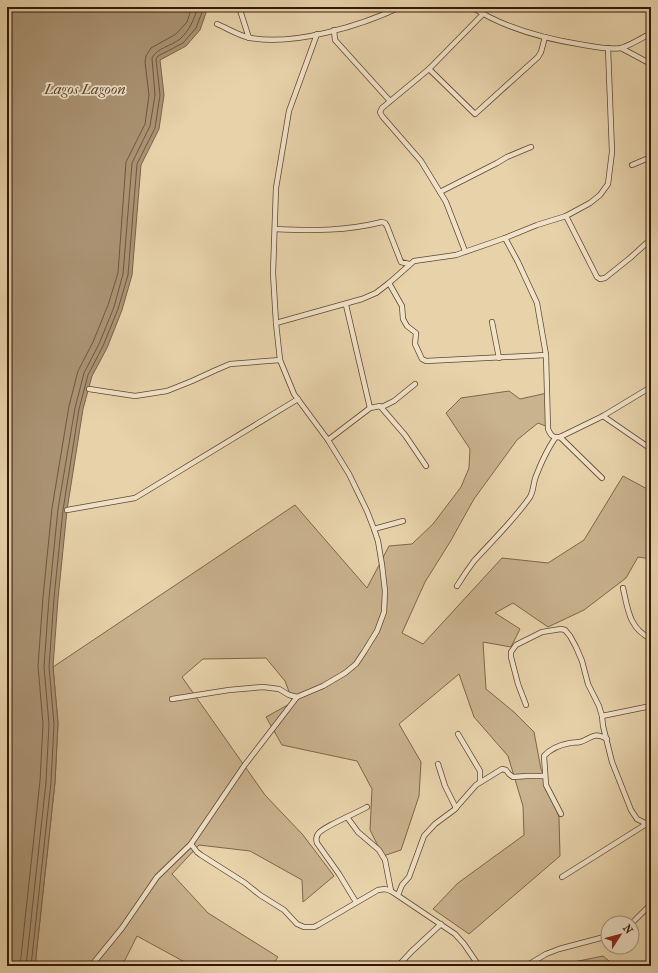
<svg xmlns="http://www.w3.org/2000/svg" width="658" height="973" viewBox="0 0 658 973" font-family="'IM FELL French Canon',serif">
<rect width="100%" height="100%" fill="#e7d2aa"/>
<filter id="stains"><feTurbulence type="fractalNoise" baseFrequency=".005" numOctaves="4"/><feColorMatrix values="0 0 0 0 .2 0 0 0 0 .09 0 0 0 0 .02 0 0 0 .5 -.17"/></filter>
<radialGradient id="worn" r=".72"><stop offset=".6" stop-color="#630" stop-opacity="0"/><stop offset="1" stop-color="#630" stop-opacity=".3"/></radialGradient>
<g fill="#c9b28e" stroke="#7e654b">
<polygon points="509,391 520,399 547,393 548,427 538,423 517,440 474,499 450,542 425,582 402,633 423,644 502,558 548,563 584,540 623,476 651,491 651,559 638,557 626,578 584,610 548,627 513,603 495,613 520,629 511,647 483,642 486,689 514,712 534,732 541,769 559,817 560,856 469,934 433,909 458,883 524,835 523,806 508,756 474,717 459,674 399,724 421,762 419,796 401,850 383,856 370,830 372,789 357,761 282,745 266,717 293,702 285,681 266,658 203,659 182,677 265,795 303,835 334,876 303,902 302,880 250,851 199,845 172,874 208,913 278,957 272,966 192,966 137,936 125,960 118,966 35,966 55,782 58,723 53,667 295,505 367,588 389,546 412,544 433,524 461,487 469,468 470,449 446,413 461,398"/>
<polygon points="603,956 615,966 558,966 559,965"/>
</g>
<polygon fill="#aa9373" stroke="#7b6248" points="7,7 208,7 200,30 186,46 160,60 164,95 159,129 141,165 132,275 122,310 107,348 92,376 83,409 67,510 58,599 53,667 58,723 55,782 35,966 7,966"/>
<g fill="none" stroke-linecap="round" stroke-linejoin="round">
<g stroke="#6f563e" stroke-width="1">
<polyline points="20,966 40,781 43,724 38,666 43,597 52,508 69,406 78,371 93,342 108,305 118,273 126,162 145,124 149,95 145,62 146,56 151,48 176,34 187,22 192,7"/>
<path d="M26,966L46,782L49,724L44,667L49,598L58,509L75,408L84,373L99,344L114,307L123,274L132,163L150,126L155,95L152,58C157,48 171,46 180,39C190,30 194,19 198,7"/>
<polyline points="31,966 51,782 54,724 49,667 54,598 63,510 79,409 88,375 103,346 118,309 128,275 137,164 155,128 160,95 156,59 158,56 183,43 196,28 204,7"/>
</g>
<g stroke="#614630" stroke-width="6">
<g id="street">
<polyline points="239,7 249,38"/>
<path d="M472,7C505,29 546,39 584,45C595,47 609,50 621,48C631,45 642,38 651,33"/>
<path d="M217,24C227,28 239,36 251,38C293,46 361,26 400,7"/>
<polyline points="334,30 335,40 390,101"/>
<polyline points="621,48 651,64"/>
<polyline points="429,69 475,114 538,57 541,52 545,37"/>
<polyline points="632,165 651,157"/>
<polyline points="440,192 497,163 507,157 531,147"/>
<polyline points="566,216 597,277 600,279 605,278 630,258 651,239"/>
<path d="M275,229C312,231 346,231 382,222L385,223L387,226L401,262L409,264"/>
<path d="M505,238L518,262L537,303L546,355L548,429C551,436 553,438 560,437L603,416L651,387"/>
<polyline points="465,251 446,202 421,161 382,116 380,112 382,108 429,69 483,14"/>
<polyline points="389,283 402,306 403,319 407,326 416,333 415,344 422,359 426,361 546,355"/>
<polyline points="346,305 370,408"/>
<polyline points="492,322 499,358"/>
<polyline points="276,323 362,299 376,293 389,283 414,261 456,255 505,238 537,225 566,216 590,203 600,195 608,184 612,152 608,48"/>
<polyline points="89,389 135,396 167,391 192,381 216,370 230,364 280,360"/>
<polyline points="382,407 394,401 415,384"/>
<polyline points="603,416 651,449"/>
<polyline points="560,437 602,478"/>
<polyline points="328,440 370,408 380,406 405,435 426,466"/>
<polyline points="67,510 135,498 298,399"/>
<polyline points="374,529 403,521"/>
<path d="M457,586C462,578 468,569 474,561C493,540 514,520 530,497C534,490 533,483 536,476C541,463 547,450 555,438"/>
<path d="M623,588C628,610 629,628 651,639"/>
<polyline points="172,699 229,690 263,687 279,689 289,695 297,697"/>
<polyline points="526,705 518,684 511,657 511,652 516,645 542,632 561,629 565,630 570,636 576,647 582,661 588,684 599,706 602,716 603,726 612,762 631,810 637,819 647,824"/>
<polyline points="602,716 651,706"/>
<polyline points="458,734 480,771 480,782"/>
<polyline points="438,764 445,786 456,808"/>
<path d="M561,814L546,785L544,756C551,748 559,745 570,743C573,742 576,743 580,742C591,739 593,731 607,739"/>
<polyline points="347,817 358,832 379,850 385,860 391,891"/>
<polyline points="191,844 197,852 201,855 245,883 260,895 284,910 297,924 304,927 314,927 318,925 378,890 385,889 391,891 455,934 464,944 479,966"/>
<polyline points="562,877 651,821"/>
<polyline points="398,895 402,885 409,877 424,836 435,824 454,810 476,785 502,769 506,770 509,774 513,777 527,776 545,776"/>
<path d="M356,902L339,874L317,843C316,840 316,837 318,834C322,827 357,813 367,807"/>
<polyline points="632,923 651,904"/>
<polyline points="91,966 122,928 157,877 191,844 244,766 297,697 323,686 345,673 356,664 364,652 377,631 384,612 385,591 382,565 378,541 374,529 367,511 349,474 328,440 294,394 280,360 276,323 273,273 276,188 289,111 317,34"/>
<polyline points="398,966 411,952 441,924"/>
<polyline points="526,966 546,954 559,949 608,936"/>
</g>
</g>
<use href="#street" stroke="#efe2c8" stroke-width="4.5"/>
</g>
<g text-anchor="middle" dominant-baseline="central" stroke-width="3.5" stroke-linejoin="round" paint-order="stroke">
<g font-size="15" font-style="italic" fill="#5d432d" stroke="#efe2c8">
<text x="85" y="89">Lagos Lagoon</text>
</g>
</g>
<rect width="658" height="973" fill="none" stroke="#e7d2aa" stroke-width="24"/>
<rect x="8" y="8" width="642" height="957" fill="none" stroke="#341808" stroke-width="2"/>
<rect x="12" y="12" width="634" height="949" fill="none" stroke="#341808"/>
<g transform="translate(620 935) rotate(54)"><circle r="19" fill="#efe2c8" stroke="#a4917b"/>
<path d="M0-3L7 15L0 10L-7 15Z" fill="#8f2418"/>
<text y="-6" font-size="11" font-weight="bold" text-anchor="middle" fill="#341808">N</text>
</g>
<rect width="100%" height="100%" filter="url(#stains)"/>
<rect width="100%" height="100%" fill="url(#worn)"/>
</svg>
